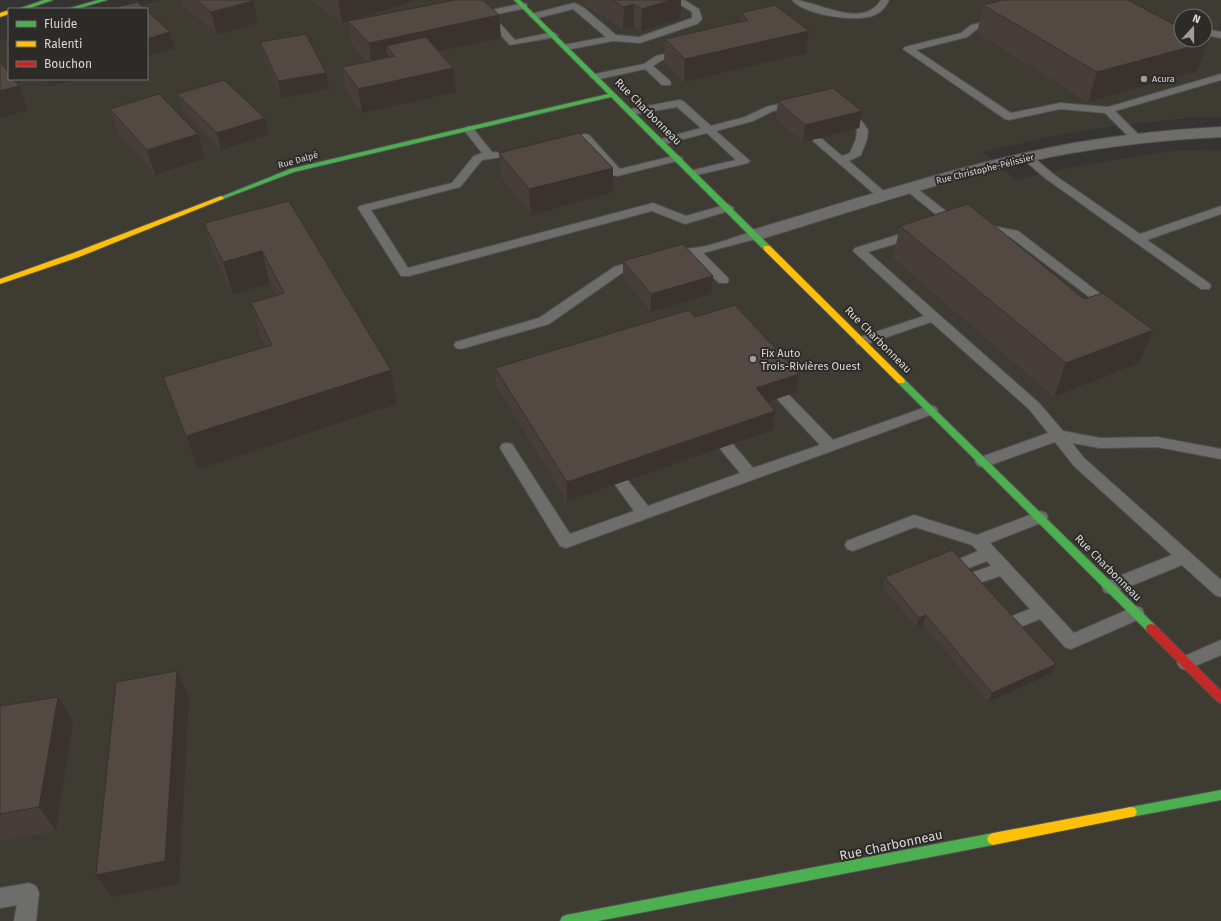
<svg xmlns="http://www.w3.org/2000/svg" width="1221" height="921" viewBox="0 0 1221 921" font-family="'Fira Sans',sans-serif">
<rect width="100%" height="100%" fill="#353433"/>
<path fill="#3d3b32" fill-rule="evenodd" d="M162,0H1221V117H1195L1114,126L1049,137L982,152L1016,180L1081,165L1173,151L1221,150V921H0V41L9,39V79H147V9H126ZM1181,16H1205V40H1181Z"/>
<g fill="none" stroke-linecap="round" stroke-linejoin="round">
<g stroke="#525150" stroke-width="2">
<g id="lane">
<polygon points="673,0 684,0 699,9 702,19 697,24 640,43 613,41 566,50 561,47 563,45 606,37 573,9 534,19 529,16 531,14 574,3 584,8 616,35 639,37 692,18 692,12"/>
<path d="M792,0C818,0 861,31 881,0H889C885,8 881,13 872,16C853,22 805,15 792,0Z"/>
<polygon points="524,3 527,4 527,8 492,15 515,40 553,32 558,35 556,37 510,45 481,14 483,12"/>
<polygon points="997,19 1002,22 1000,24 977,29 967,37 916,50 1011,113 1060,103 1108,107 1221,74 1221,80 1115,111 1141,137 1142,139 1137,142 1133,141 1105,113 1060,109 1009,120 1005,119 903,49 905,47 961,33 971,25"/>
<polygon points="1205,29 1221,32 1221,38 1205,35"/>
<polygon points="683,50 686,51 688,53 686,55 662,60 653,66 670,81 671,83 670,85 662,85 645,69 595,80 590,77 595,74 644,64 656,56"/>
<polygon points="679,100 683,101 711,126 745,117 766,107 796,100 801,103 800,105 773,111 753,121 716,131 750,161 748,163 693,176 687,173 689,171 736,160 707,133 661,145 657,144 656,142 657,140 701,128 677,107 631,115 626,112 631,109"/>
<polygon points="844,108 861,120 868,130 867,139 861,155 849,161 887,194 889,196 887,198 879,198 813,141 814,139 822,139 842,156 850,153 856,139 857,130 839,111"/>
<polygon points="468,126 472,127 492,152 502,153 504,155 502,157 482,160 460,187 371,210 408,268 653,203 686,216 728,204 734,208 732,210 685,224 652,211 409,276 401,276 358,208 360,206 452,183 474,156 482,153 463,129"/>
<polygon points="585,134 589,135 620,169 677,155 683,158 681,160 617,176 613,175 583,141 565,145 560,142 561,140"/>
<polygon points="1027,154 1031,155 1053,174 1140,234 1221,206 1221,214 1147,240 1209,283 1211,286 1209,289 1201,289 1045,178 1023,159 1021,157 1023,155"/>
<path d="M911,186L915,187L956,219L958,222C955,227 949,228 944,227L942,224L944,221L907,191L905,189L907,187Z"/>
<polygon points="983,224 1018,231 1111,302 1110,305 1100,305 1010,237 979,231 977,228 979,225"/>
<polygon points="917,229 921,230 923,233 921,236 868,252 1039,403 1063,431 1100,438 1157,437 1221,449 1221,459 1157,447 1100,448 1072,443 1084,458 1221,580 1221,597 1215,595 1182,565 1116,592 1110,594 1104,592 1102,587 1104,582 1172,555 1074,466 1055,442 988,466 983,467 978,466 975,462 978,458 1048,433 1029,409 931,322 867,344 857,344 855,341 857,338 924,316 853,251 855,248"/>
<path d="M755,231L759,232L761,235L759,238L703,253L727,277L729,280L727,283H719L692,256H682L671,259L665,255C671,246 685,250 694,248C715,246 735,236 755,231Z"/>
<polygon points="642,259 646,260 648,263 646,266 622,273 549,324 461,349 456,348 454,345 456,342 539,318 614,267"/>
<polygon points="783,392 788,394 833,440 926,407 931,405 936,407 938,410 936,413 566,548 560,546 500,448 502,444 507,443 512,444 570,534 634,511 613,482 616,478 621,476 626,478 648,506 740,473 721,450 719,446 721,442 726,441 731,442 753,468 820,445 778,400 776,397 778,394"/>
<polygon points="1040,511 1046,513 1048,517 1046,521 990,543 1074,633 1136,606 1142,608 1144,613 1142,618 1071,649 1065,647 1040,619 1008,632 1002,630 999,625 1002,620 1030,609 1000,576 968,587 962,586 960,581 962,576 991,566 987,561 956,573 950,571 948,567 950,563 978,551 972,545 915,527 853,551 847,549 845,545 847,541 914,515 977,535"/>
<polygon points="1221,640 1221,655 1186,670 1180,668 1177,663 1180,658"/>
<polygon points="29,883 36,886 39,893 36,921 14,921 17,905 0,908 0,888"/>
</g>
</g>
<g stroke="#525150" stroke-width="2">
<path id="street" d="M1221,127V137C1155,140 1090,148 1026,162C936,183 849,212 761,239L755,240L749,239L746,235L749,231C849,201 949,168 1053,147C1108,136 1164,130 1221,127Z"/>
</g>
<g stroke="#525150" stroke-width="2">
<g id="fast">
<polygon points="44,0 53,0 27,9 18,9"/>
<polygon points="98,0 107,0 76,9 67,9"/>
<polygon points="514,0 520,0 770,246 770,250 764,250 611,97 294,172 223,199 221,200 218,198 290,169 608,94"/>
<polygon points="901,378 904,379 1155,625 1156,628 1155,631 1151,632 1147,631 898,383 897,381"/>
<polygon points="1221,790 1221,800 1131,817 1127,816 1125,812 1127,808 1131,807"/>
<polygon points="993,833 997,835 999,839 997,843 993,845 598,921 560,921 562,917 566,915"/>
</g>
</g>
<g stroke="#525150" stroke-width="2">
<g id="slow">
<polygon points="9,10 9,14 0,17 0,13"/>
<polygon points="221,196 224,198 223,199 79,257 0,284 0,279 73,253"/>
<polygon points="764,246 770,246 904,379 905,381 904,383 898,383 764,250"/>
<polygon points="1131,807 1135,808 1137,812 1135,816 1131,817 993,845 989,843 987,839 989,835 993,833"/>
</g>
</g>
<g stroke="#525150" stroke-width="2">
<polygon id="jam" points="1151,624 1155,625 1221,691 1221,703 1217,701 1147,631 1146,628 1147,625"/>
</g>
<use href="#lane" fill="#6d6d6c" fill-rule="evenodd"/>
<use href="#street" fill="#6d6d6c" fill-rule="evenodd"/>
<use href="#fast" fill="#4caf50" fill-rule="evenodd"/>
<use href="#slow" fill="#ffc107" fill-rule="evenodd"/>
<use href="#jam" fill="#c62828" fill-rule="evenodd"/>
</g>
<g fill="#473e39">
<polygon points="181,0 252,0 258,23 217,35 183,5"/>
<polygon points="310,0 418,0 342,23"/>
<polygon points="585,0 681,0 680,19 641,31 634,26 623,29 585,5"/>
<polygon points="983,5 1208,42 1197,71 1088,102 977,33"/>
<polygon points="741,13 806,53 684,82 664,62 665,39 740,22"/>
<polygon points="499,15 501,38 439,52 456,92 362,113 346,91 342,67 368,62 352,44 348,21"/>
<polygon points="260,42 329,89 281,98 264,58"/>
<polygon points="43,79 78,79 49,87"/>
<polygon points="177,94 265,118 269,135 221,150 182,110"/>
<polygon points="778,101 862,111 859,128 803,142 776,118"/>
<polygon points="110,109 205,158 155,175 118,133"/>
<polygon points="499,153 613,168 613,192 531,215 501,177"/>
<polygon points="289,201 391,370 397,404 198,469 175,411 163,377 266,347 260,336 251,303 276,296 270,284 233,294 213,255 204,223"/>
<polygon points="900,226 1084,299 1153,330 1139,363 1054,397 893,258"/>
<polygon points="623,261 713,276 711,294 651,312 623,279"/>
<polygon points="695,317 796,392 767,402 775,411 773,430 567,501 496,386 495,368"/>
<polygon points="885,577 1056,664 1052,673 988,702 923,625 916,627 882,587"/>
<polygon points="58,697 73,722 56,831 0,841 0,706"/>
</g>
<g fill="#3a322e">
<polygon points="338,0 418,0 342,23"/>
<polygon points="671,0 681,0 680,19 641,31 642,9"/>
<polygon points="253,1 258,23 217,35 211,12"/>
<polygon points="634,4 634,26 623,29 624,7"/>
<polygon points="499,15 501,38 395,61 395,56 386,46 389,63 372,66 369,43"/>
<polygon points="809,31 806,53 684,82 685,59"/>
<polygon points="170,32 175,48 147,56 147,39"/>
<polygon points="1208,42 1197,71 1088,102 1097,72"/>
<polygon points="453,68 456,92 362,113 358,89"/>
<polygon points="326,73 329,89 281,98 278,81"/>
<polygon points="46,79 78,79 49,87"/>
<polygon points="19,86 28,110 0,118 0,91"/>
<polygon points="862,111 859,128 803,142 805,125"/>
<polygon points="265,118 269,135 221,150 217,133"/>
<polygon points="198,134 205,158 155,175 147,150"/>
<polygon points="613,168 613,192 531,215 529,189"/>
<polygon points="262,251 270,284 233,294 223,262"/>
<polygon points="713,276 711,294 651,312 651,294"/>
<polygon points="1153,330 1139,363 1054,397 1066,363"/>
<polygon points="391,370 397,404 198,469 186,436"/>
<polygon points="799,374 796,392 754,407 756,388"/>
<polygon points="775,411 773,430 567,501 567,482"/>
<polygon points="926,615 923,625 916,627 919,618"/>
<polygon points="1056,664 1052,673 988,702 992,693"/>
<polygon points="177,671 189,697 179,884 112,897 96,875"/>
<polygon points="58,697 73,722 56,831 39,807"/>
</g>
<g fill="#534842" stroke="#3a322e">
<polygon points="197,0 252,0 253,1 211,12"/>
<polygon points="455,0 483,0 499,15 369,43 348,21"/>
<polygon points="612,0 671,0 642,9 634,4 624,7"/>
<polygon points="1003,0 1128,0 1181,28 1181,40 1204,40 1208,42 1097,72 983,5"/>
<polygon points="137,2 145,9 109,9"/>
<polygon points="775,5 809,31 685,59 665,39 748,20 741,13"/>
<polygon points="147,11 170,32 147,39"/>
<polygon points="306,34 326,73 278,81 260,42"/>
<polygon points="426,37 453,68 358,89 342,67 395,56 386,46"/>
<polygon points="0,62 9,73 9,79 13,79 19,86 0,91"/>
<polygon points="224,80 265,118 217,133 177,94"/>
<polygon points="833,88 862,111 805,125 778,101"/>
<polygon points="159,94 198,134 147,150 110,109"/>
<polygon points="579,133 613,168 529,189 499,153"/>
<polygon points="289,201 391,370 186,436 163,377 272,345 251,303 284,293 262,251 223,262 204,223"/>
<polygon points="968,204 1084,299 1103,293 1153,330 1066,363 900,226"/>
<polygon points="683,244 713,276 651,294 623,261"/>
<polygon points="735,305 799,374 756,388 775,411 567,482 495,368 689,310 695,317"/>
<polygon points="952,550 1056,664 992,693 926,615 919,618 885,577"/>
<polygon points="177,671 165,861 96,875 116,682"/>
<polygon points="58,697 39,807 0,814 0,706"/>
</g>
<g fill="#9f9e9c" stroke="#2c2b28" stroke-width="1.5">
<circle cx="1144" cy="79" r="4"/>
<circle cx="753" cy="359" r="4"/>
</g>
<g text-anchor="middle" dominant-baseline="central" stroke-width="4" stroke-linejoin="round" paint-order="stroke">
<g font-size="9" fill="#d8d7d5" stroke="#2c2b28" text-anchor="start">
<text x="1152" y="79">Acura</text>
</g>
<g font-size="9" fill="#d8d7d5" stroke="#2c2b28">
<text transform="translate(298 160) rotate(-16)">Rue Dalpé</text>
<text transform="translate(985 169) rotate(-14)">Rue Christophe-Pélissier</text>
</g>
<g font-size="11" fill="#d8d7d5" stroke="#2c2b28">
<text transform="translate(648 112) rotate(45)">Rue Charbonneau</text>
<text transform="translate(878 340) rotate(45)">Rue Charbonneau</text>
<text transform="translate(1108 568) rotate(45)">Rue Charbonneau</text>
</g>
<g font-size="11" fill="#d8d7d5" stroke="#2c2b28" text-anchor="start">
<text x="761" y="353">Fix Auto<tspan x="761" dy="13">Trois-Rivières Ouest</tspan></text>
</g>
<g font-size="13" fill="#d8d7d5" stroke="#2c2b28">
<text transform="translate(891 845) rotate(-12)">Rue Charbonneau</text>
</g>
</g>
<rect x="8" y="8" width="140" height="72" fill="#2c2b28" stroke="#71706d"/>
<rect x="16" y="21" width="20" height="6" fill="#4caf50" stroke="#71706d"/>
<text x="44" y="28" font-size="12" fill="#d8d7d5">Fluide</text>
<rect x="16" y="41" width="20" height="6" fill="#ffc107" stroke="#71706d"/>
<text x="44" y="48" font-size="12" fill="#d8d7d5">Ralenti</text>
<rect x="16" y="61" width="20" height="6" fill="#c62828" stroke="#71706d"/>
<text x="44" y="68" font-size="12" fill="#d8d7d5">Bouchon</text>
<g transform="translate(1193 28) rotate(21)"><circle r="19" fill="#2c2b28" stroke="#71706d"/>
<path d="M0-3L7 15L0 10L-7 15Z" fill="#9f9e9c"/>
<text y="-6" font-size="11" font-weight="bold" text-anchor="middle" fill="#d8d7d5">N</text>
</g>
</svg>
